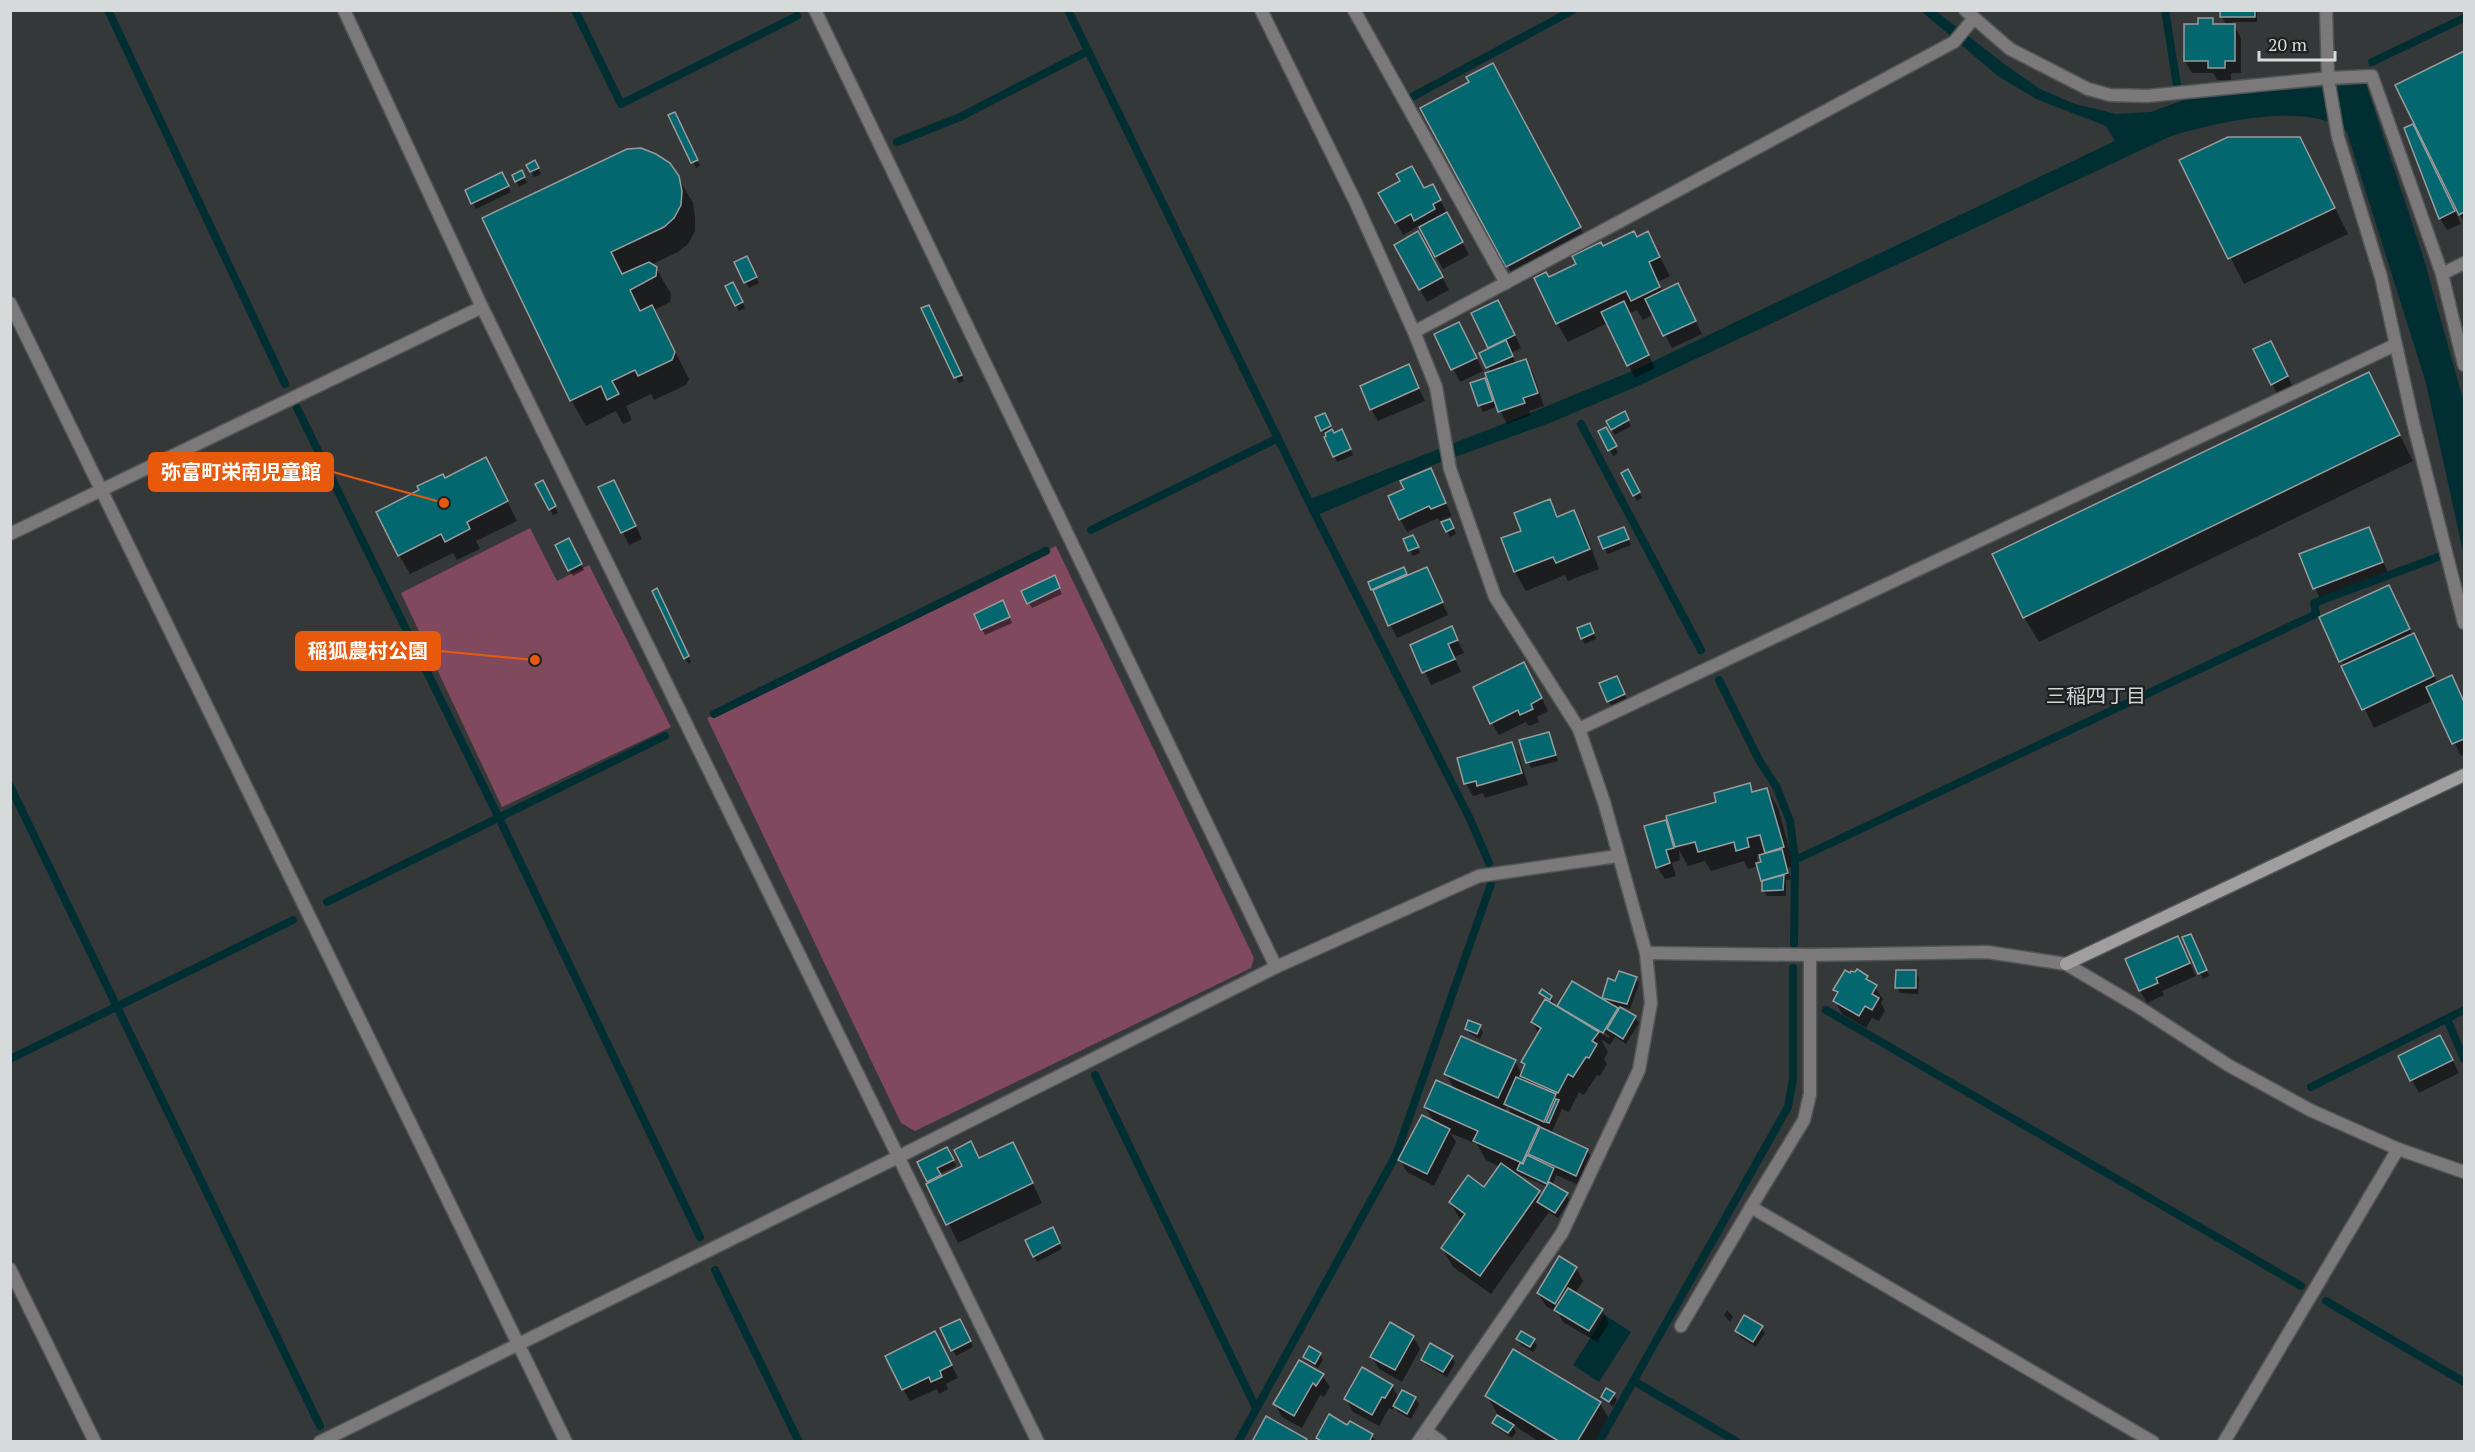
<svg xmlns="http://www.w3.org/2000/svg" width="2475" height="1452" viewBox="0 0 2475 1452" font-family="'PT Serif','Noto Sans JP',serif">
<rect width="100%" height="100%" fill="#353839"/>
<g fill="#80495d">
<polygon points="530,528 557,581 589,565 671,727 502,807 401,593"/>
<polygon points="1056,546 1254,958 1251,968 915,1131 901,1123 707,718"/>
</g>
<g fill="#002f33">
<path d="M1921,11H1936L2007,66L2040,89L2075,104L2116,114L2151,112L2192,97L2366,84L2423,256L2464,403V556L2426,383L2347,132C2310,100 2214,123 2171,136L1638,386L1547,424L1438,463L1313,517L1305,501L1508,422L1637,369L2115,141L2106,126L2036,99L1998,76Z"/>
<polygon points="1605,1315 1631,1332 1599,1382 1573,1365"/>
</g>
<g fill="#0007" fill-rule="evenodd">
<polygon points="2221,10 2257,10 2257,22 2232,22 2241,38 2241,73 2231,73 2231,80 2217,80 2213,73 2192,73 2185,61 2199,25 2212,19 2215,25 2226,25 2222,17"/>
<polygon points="2464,52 2464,222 2456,208 2454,209 2461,224 2447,230 2440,218 2412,126 2423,145 2425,144 2397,86"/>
<polygon points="1492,65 1583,233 1511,272 1422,109 1471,82"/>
<polygon points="670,116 678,120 700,166 696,168"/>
<polygon points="2300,138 2348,234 2244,284 2181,161"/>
<polygon points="535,162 541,174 534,177 528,165"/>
<polygon points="521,172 527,183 519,187 514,176"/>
<polygon points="677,176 693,203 695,217 695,231 688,244 678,252 651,265 656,268 671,294 670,302 654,310 689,379 686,385 654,400 651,394 626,406 632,420 623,424 616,411 586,426 571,400 484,218"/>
<polygon points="505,180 511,192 476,209 467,191"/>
<polygon points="1424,190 1439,198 1469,255 1443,269 1419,226 1403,235 1380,193"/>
<polygon points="1418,233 1449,290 1427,302 1396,245"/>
<polygon points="1647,233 1670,276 1658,282 1663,292 1678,285 1702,334 1672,348 1654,314 1643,320 1637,310 1628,314 1655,368 1635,378 1608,323 1568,342 1557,323 1548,279 1578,265 1603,247 1636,239"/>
<polygon points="749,263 759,283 749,288 746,282"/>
<polygon points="736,290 745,308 739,311 736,305"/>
<polygon points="923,309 931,312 964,381 959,383 956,378"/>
<polygon points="1473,313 1505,314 1521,348 1511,353 1516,364 1525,361 1533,373 1544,406 1529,411 1531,415 1507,424 1498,406 1483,412 1480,406 1472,384 1485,380 1491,390 1491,373 1481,353 1490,349"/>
<polygon points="1436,335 1466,336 1483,371 1460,382"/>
<polygon points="2277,355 2294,389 2279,397 2272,384"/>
<polygon points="1408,366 1425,401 1378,421 1371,409"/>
<polygon points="2368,374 2413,461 2039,642 2024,617"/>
<polygon points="1624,413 1631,426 1615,435 1608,422"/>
<polygon points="1328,420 1334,434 1345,436 1353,455 1337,462 1322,430"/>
<polygon points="1606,429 1618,453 1613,456 1600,432"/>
<polygon points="1430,470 1452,516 1440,521 1438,518 1407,532 1400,519 1406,490"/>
<polygon points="1628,471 1642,498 1637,501 1623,474"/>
<polygon points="496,478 517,521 476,541 480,549 457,560 453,553 410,574 399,555 444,480"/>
<polygon points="543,482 558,513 553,515 537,485"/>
<polygon points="601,488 621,494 642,539 629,545"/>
<polygon points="1550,501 1559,517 1574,512 1585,531 1599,569 1568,581 1565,575 1526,591 1515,572 1503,539 1523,532"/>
<polygon points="1452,526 1456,534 1450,537 1447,531"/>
<polygon points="2369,529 2389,575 2321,601 2301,555"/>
<polygon points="1626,535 1631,545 1608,554 1604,548"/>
<polygon points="1416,543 1420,553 1413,556 1410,550"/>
<polygon points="557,546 572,546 584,570 573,576"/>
<polygon points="1403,569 1407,577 1426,569 1448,615 1397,638 1372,589"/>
<polygon points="1057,583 1062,594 1032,608 1029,603"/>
<polygon points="2388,587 2438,683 2452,677 2464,702 2464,754 2461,756 2434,700 2374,728 2321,618"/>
<polygon points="659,596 691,662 689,664 685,658"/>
<polygon points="1006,608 1012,623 985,635 982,629"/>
<polygon points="1451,628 1464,653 1454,657 1461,672 1431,685 1412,645"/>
<polygon points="1592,630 1596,639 1585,644 1582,638"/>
<polygon points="1531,676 1548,711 1537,717 1539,722 1529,726 1526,722 1499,735 1492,723"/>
<polygon points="1619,683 1627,700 1612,707 1609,701"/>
<polygon points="1551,739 1558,761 1531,768 1521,741"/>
<polygon points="1511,744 1519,756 1528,785 1485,798 1483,793 1473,796 1466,784 1459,759"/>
<path d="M1749,785L1754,793L1767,789L1778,808L1794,866L1788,868L1791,879L1786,880V896H1767L1763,890V880L1759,866L1748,869L1744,861L1711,871L1705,861L1688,866L1679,850L1680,860L1672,863L1676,876L1665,879L1657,867L1666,821L1671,831ZM1761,856L1763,863L1758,864L1757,857Z"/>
<polygon points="2178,937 2196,976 2162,991 2164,995 2147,1003 2140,990"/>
<polygon points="2194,941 2209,976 2203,979 2200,973"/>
<polygon points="1916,972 1919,978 1918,994 1900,993 1897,987"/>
<polygon points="1851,975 1867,977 1883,999 1881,1003 1885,1011 1879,1021 1872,1018 1866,1028 1842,1014 1835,1001 1838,995 1835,990"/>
<path d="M1636,978L1639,984L1630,1009L1610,1004L1619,1012L1621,1009L1635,1018L1639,1023L1626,1044L1615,1037L1610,1045L1601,1039L1608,1052L1604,1059L1607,1064L1600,1076L1597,1075L1584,1095L1579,1092L1569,1112L1562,1109L1551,1134L1587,1150L1594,1163L1583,1187L1556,1175L1552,1185L1566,1194L1570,1200L1558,1218L1549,1212L1491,1294L1453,1267L1442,1248L1461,1221L1450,1202L1485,1189L1500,1167L1486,1160L1477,1144L1450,1133L1456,1142L1434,1186L1407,1172L1400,1160L1434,1122L1425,1107L1455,1090L1446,1074L1515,1061L1522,1075L1526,1067L1523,1062L1539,1034L1532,1022L1546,1000L1541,993L1551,997L1554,1003L1552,1006L1563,1012L1559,1006L1607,1003L1604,997L1616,983ZM1568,1010L1610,1036L1609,1038L1568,1014ZM1507,1106L1513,1116L1505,1112ZM1513,1172L1548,1187L1542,1197L1539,1192Z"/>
<polygon points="1479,1027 1483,1032 1480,1039 1470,1034 1466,1029"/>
<polygon points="2447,1049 2459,1073 2419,1093 2400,1057"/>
<polygon points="947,1149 956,1166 939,1174 941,1178 980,1159 1023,1163 1042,1203 958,1243 919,1162"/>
<polygon points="1055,1234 1062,1249 1037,1262 1034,1256"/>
<polygon points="1576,1268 1583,1281 1575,1294 1602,1310 1609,1323 1597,1342 1563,1322 1559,1314 1546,1306 1538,1293"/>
<polygon points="1727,1310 1733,1317 1730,1322 1724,1315"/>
<polygon points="963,1326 973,1347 956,1356 953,1350"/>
<polygon points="1761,1327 1765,1333 1756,1347 1740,1337 1736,1331"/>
<polygon points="1413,1337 1420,1349 1402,1382 1379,1369 1372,1357"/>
<polygon points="1518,1340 1534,1340 1537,1346 1533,1352 1521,1345"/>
<polygon points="942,1346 958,1378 946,1384 948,1389 939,1394 937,1389 910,1401 903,1389"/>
<polygon points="1320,1354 1323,1360 1318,1368 1308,1362 1304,1357"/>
<polygon points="1452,1357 1455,1363 1447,1377 1426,1365 1423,1360"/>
<polygon points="1322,1375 1330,1387 1324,1397 1320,1395 1302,1428 1282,1417 1275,1404"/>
<polygon points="1392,1386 1399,1398 1403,1392 1415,1398 1419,1404 1411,1419 1398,1412 1395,1406 1392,1410 1389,1408 1379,1426 1353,1412 1346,1399"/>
<polygon points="1613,1394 1617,1400 1613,1407 1603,1397"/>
<polygon points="1487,1396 1600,1403 1611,1422 1599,1442 1539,1442 1511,1423 1516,1432 1512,1438 1497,1428 1494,1423 1498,1415"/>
<polygon points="1348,1427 1372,1435 1376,1442 1320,1442 1318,1438"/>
</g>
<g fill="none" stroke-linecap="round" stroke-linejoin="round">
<g stroke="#002f33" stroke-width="8">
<polyline points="108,10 285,384"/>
<polyline points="575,10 621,104 797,16"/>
<polyline points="1068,10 1312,508 1470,819 1489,863"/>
<polyline points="2165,10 2177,85"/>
<polyline points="2372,62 2464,18"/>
<polyline points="1412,97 1573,10"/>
<polyline points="897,142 960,117 1088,51"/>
<polyline points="297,408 499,818 700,1237"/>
<polyline points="1581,424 1701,650"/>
<polyline points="1091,530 1278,438"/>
<polyline points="1719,680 1759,760 1776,786 1790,821 1795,860 1794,944"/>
<polyline points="714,714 1046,551"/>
<polyline points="10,786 320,1426"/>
<polyline points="1795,860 2316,614 2314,603 2438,557"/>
<polyline points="327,902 665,736"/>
<polyline points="1826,1010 2301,1286"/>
<polyline points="2447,1019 2464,1059"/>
<polyline points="10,1059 293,920"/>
<polyline points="1095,1075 1256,1408"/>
<polyline points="2311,1087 2464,1010"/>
<polyline points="715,1270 799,1442"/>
<polyline points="2326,1301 2464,1382"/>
<polyline points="1634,1381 1737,1442"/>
<polyline points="1238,1442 1396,1155 1491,884"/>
<polyline points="1599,1442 1788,1107 1793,1079 1793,968"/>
</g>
</g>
<g fill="#03676f" stroke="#989c9d" stroke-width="1.5">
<rect x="2220" y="10" width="35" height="7"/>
<polygon points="2198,18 2213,18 2213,24 2235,24 2235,61 2225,61 2225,68 2208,68 2208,61 2184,61 2184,24 2198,24"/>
<polygon points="2464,51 2464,212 2459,215 2395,85"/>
<polygon points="1493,63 1581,227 1506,267 1420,108 1469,82 1466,77"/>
<polygon points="675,112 698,160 691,163 668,115"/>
<polygon points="2413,124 2455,211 2439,219 2404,128"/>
<polygon points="2228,137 2300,137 2335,208 2228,259 2179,160"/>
<polygon points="641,148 656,154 670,163 679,176 682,191 681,205 674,218 664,227 611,252 622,274 649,262 657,267 656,276 630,290 640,311 652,305 675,352 672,360 638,376 635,370 612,381 619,394 607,400 601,386 570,401 482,218 627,149"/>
<polygon points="535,160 539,168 530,172 526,165"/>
<polygon points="1412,166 1424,188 1433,184 1441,200 1433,204 1435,209 1414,221 1411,214 1395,223 1378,193 1400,181 1396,174"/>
<polygon points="522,170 525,177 515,182 512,175"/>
<polygon points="502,172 509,186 471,204 465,190"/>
<polygon points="1447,212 1463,242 1435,257 1419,227"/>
<polygon points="1418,231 1443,277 1419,290 1394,245"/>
<polygon points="1634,231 1637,237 1648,231 1660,257 1649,262 1660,287 1631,301 1626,291 1556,324 1534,278 1546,272 1549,277 1576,264 1572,256 1601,242 1603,246"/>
<polygon points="747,256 757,277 744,283 734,262"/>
<polygon points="733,282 743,302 735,306 725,286"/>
<polygon points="1678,283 1696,321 1663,336 1645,299"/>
<polygon points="1498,300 1515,335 1488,348 1471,313"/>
<polygon points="1624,301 1649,355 1627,366 1601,312"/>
<polygon points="929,305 962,375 954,378 921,308"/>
<polygon points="1459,322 1477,358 1451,370 1434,334"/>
<polygon points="1506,340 1513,356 1486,368 1479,353"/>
<polygon points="2271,341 2288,376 2271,385 2253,349"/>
<polygon points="1526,359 1538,393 1523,398 1525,403 1498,412 1485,373"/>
<polygon points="1409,364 1419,388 1370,410 1360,386"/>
<polygon points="2369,372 2400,435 2023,618 1992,554"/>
<polygon points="1485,378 1493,401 1478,406 1470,383"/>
<polygon points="1625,411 1629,420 1611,430 1606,421"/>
<polygon points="1325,413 1331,426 1321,431 1315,417"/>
<polygon points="1606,427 1617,446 1608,451 1598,431"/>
<polygon points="1332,429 1334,433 1342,429 1351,449 1333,457 1324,437 1326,436 1325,433"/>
<polygon points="486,457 508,501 467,522 470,529 445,542 441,534 398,556 376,512 419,490 417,486 443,474 445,478"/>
<polygon points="1431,468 1446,503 1431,509 1429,506 1399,520 1388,496 1404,489 1400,481"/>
<polygon points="1628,469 1640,492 1633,496 1621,473"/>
<polygon points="543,480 556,506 549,510 535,484"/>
<polygon points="614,480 636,526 621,533 598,487"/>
<polygon points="1550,499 1557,517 1574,510 1590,549 1556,563 1553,557 1514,572 1501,538 1521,531 1514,513"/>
<polygon points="1450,519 1454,528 1446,532 1441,522"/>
<polygon points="1624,527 1629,539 1603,549 1598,537"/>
<polygon points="2369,527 2383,562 2313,589 2299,554"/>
<polygon points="1413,535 1419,547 1408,551 1403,539"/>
<polygon points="569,538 582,564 568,571 555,545"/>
<polygon points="1404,567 1407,574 1371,590 1368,582"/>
<polygon points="1427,567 1443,602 1388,626 1373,590"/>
<polygon points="1055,575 1060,588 1027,604 1021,591"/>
<polygon points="2389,585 2410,629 2339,662 2319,617"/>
<polygon points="657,588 689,656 684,659 652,591"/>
<polygon points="1003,600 1010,617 981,630 974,614"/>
<polygon points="1590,623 1594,633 1581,639 1577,628"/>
<polygon points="1452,626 1458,640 1448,644 1455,659 1422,673 1410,645"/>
<polygon points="2414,633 2434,676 2362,710 2341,666"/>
<polygon points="1524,662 1542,698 1531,704 1533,709 1520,715 1518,710 1490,724 1473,687"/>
<polygon points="2452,675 2464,702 2464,739 2452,744 2426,687"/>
<polygon points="1617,676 1625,694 1607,702 1599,683"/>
<polygon points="1549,732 1556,755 1526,763 1519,740"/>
<polygon points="1512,742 1522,773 1477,786 1476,781 1464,784 1457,758"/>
<polygon points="1750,783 1752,792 1767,788 1784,847 1765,853 1760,835 1747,838 1749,847 1736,851 1734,842 1698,852 1695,842 1675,847 1666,816 1716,802 1714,793"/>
<polygon points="1666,820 1674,848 1666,850 1670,863 1656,868 1644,826"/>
<polygon points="1782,849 1788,873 1761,881 1756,863 1761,862 1759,855"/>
<polygon points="1784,875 1783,890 1762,891 1762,881"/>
<polygon points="2191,934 2207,970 2198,974 2182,937"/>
<polygon points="2178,936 2190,963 2156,978 2158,983 2139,991 2125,959"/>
<polygon points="1857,969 1868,976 1866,979 1877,985 1872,994 1879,998 1872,1010 1865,1006 1859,1016 1833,1001 1838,992 1833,990 1845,970 1850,973 1851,971 1855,972"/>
<polygon points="1896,970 1916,970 1916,988 1895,988"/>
<polygon points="1619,971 1637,977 1627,1004 1602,998 1608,978 1615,981"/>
<polygon points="1572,981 1618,1008 1603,1033 1557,1006"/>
<polygon points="1542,989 1552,996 1550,1000 1539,993"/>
<polygon points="1545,999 1599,1032 1592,1041 1597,1044 1589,1058 1586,1057 1573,1077 1568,1074 1558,1093 1520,1076 1525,1064 1521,1062 1541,1028 1531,1022"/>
<polygon points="1620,1007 1636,1016 1623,1039 1607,1029"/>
<polygon points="1468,1020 1481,1025 1477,1034 1465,1029"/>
<polygon points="2440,1035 2453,1060 2410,1081 2398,1056"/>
<polygon points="1461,1036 1516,1060 1498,1098 1444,1074"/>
<polygon points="1516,1077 1556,1094 1544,1122 1504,1104"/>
<polygon points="1436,1080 1539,1126 1522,1163 1473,1141 1478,1131 1424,1107"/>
<polygon points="1556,1099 1559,1100 1549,1123 1546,1122"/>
<polygon points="1422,1115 1450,1129 1427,1174 1398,1160"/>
<polygon points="1540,1127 1588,1149 1576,1176 1528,1154"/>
<polygon points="971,1141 979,1158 1013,1142 1033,1183 946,1225 926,1184 962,1166 954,1150"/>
<polygon points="947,1147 954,1160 937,1168 941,1175 927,1182 917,1162"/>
<polygon points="1527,1155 1554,1168 1547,1184 1517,1170 1520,1163 1523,1164"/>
<polygon points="1501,1163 1540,1191 1480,1276 1441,1248 1465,1214 1449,1202 1468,1175 1484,1187"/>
<polygon points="1549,1182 1568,1193 1555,1213 1537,1202"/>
<polygon points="1053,1227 1060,1243 1033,1257 1025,1240"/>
<polygon points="1559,1256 1577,1267 1555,1304 1537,1293"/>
<polygon points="1568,1288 1603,1309 1589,1331 1554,1310"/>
<polygon points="1744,1315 1763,1326 1753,1342 1735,1331"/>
<polygon points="960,1319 971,1341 951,1351 940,1328"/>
<polygon points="1390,1322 1414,1336 1395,1370 1370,1357"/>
<polygon points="935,1331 952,1365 940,1371 942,1377 931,1382 929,1377 902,1390 885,1356"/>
<polygon points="1521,1331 1535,1339 1530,1347 1516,1339"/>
<polygon points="1430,1343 1453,1356 1443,1372 1421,1360"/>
<polygon points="1309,1346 1321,1353 1315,1364 1303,1357"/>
<polygon points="1513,1349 1601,1402 1577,1442 1560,1442 1485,1396"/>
<polygon points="1299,1360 1324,1374 1316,1386 1313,1383 1294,1416 1273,1404"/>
<polygon points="1362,1367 1393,1385 1385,1398 1382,1397 1372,1415 1344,1399"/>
<polygon points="1606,1388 1615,1393 1609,1402 1601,1397"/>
<polygon points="1402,1390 1416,1397 1407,1414 1393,1406"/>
<polygon points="1329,1414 1347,1425 1350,1421 1373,1434 1369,1442 1323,1442 1316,1438"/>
<polygon points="1497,1415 1514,1425 1508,1433 1492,1423"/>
<polygon points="1266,1416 1307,1439 1306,1442 1252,1442"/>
</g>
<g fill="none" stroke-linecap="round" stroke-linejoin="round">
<g stroke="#525556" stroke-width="15">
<g id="street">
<polyline points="344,10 482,307 1038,1442"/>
<polyline points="815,10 1276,967"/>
<polyline points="1261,10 1356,203 1414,332 1436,387 1450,469 1495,597 1579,729 1604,802 1646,953 1651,1003 1639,1070 1562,1233 1418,1442"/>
<polyline points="1354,10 1506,283"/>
<polyline points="1965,10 2010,49 2088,89 2110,95 2147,96 2328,78 2372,76 2442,274"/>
<polyline points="2326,10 2328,78 2338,137 2381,277 2413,422 2464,623"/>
<polyline points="2464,263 2442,274 2464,365"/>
<polyline points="10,303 566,1442"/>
<polyline points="1414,332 1954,42 1974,18"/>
<polyline points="10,534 482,307"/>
<polyline points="1579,729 2395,345"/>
<polyline points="1646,953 1810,955 1987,952 2066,964 2137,1006 2228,1065 2310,1110 2398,1149 2464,1172"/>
<polyline points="1810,955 1810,1094 1804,1120 1751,1207 2153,1442"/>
<polyline points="10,1269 95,1442"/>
<polyline points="1681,1326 1751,1207"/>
<polyline points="1426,1431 1441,1442"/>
<polyline points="320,1442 898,1157 1276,967 1479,876 1618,856"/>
<polyline points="2224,1442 2398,1149"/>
</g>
</g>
<g stroke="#525556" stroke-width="15">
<polyline id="secondary" points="2066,964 2464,775"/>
</g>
<use href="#street" stroke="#7b797a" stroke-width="12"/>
<use href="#secondary" stroke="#a19e9f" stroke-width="12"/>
</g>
<g text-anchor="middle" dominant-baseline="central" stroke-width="4.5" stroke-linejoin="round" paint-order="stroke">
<g font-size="20" fill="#d3d7d8" stroke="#1e1f1f">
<text x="2096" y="695">三稲四丁目</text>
</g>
</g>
<path fill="none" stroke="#e8590c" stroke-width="2" d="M444 503L333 472M535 660L440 651"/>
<g fill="#e8590c" stroke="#1e1f1f" stroke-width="2">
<circle cx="444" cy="503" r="6"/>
<circle cx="535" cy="660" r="6"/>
</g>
<g fill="#e8590c" stroke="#e8590c" stroke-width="2">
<rect x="149" y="453" width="184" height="38" rx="6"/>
<rect x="296" y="632" width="144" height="38" rx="6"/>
</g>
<g font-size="20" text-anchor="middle" font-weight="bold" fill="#fff">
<text x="241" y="479">弥富町栄南児童館</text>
<text x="368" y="658">稲狐農村公園</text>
</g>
<rect width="2475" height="1452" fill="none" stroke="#d7dada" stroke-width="24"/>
<path d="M2259 51v9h76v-9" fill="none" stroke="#d7dada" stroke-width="3"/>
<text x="2268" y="51" font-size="18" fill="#d7dada" stroke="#1e1f1f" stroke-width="4.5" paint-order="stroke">20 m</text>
</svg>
